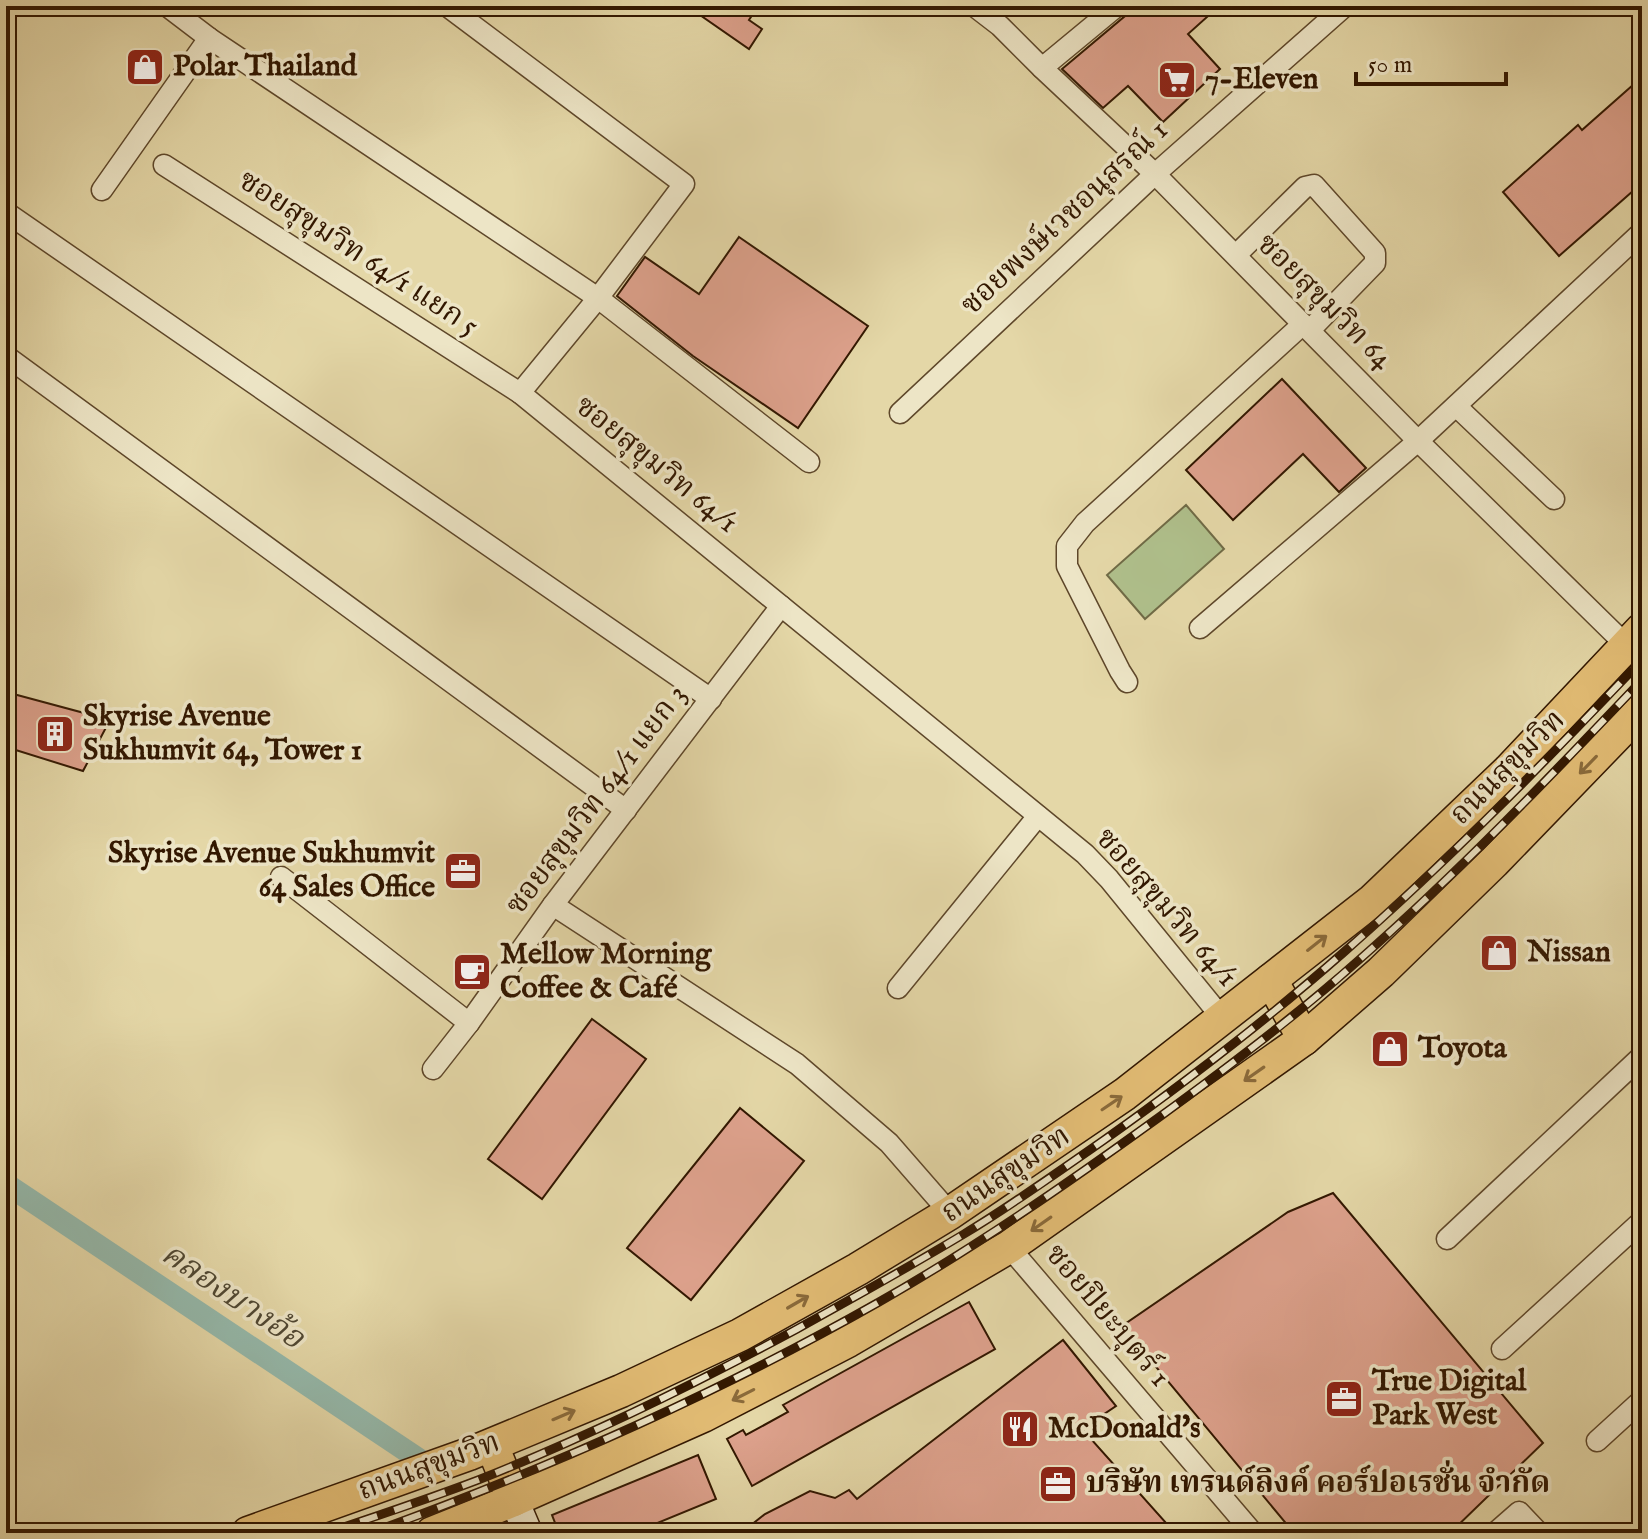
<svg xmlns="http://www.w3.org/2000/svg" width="1648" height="1539" viewBox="0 0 1648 1539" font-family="'IM FELL English','Noto Serif Thai',serif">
<rect width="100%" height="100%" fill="#e4d7a7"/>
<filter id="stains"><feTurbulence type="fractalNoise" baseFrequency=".0025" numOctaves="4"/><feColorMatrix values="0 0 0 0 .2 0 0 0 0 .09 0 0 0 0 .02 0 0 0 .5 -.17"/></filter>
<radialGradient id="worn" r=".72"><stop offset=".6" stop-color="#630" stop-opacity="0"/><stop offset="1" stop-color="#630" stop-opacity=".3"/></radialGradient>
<polygon fill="#afbf8b" stroke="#706b46" stroke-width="2" points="1186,505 1224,549 1145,619 1107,575"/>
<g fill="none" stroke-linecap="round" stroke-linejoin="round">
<polyline stroke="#95b9ab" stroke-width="22" points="6,1184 423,1462"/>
</g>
<g fill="#dda18c" stroke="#321700" stroke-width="2">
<polygon points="687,6 758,6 749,20 762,29 749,49"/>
<polygon points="1130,6 1197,6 1207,17 1188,34 1220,69 1163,122 1128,86 1103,108 1062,69 1125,16"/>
<polygon points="1642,77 1642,183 1559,256 1503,192 1578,125 1582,130"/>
<polygon points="739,237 868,326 798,428 693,356 617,296 645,257 699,294"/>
<polygon points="1282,379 1366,468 1339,492 1303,454 1233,520 1186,470"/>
<polygon points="6,692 110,720 83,771 6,747"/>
<polygon points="592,1019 646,1059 542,1199 488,1159"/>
<polygon points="740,1108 804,1161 691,1300 627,1248"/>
<polygon points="1333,1193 1543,1443 1450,1533 1294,1533 1122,1326 1288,1212"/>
<polygon points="969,1302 995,1349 752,1486 727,1439 743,1430 746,1435 788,1412 783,1405"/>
<polygon points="1063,1340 1116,1406 1082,1429 1175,1533 741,1533 765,1514 810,1491 835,1498 849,1490 857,1499"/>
<polygon points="698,1455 716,1499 633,1533 559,1533 552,1515"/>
</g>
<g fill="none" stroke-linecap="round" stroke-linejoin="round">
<g stroke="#5e472a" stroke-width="23">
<g id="street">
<polyline points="167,6 209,38 598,298 809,462"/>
<polyline points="447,6 684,184 598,298 520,393 1085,854 1109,879 1223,1019"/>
<polyline points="974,6 1000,26 1042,68 1155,174 1418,441 1626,645"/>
<polyline points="1042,68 1117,6"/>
<polyline points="164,165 520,393"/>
<polyline points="102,190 209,38"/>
<polyline points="7,213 711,699"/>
<polyline points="1236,255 1305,187 1314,185 1375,253 1375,263 1310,330"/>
<polyline points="6,356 626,810"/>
<polyline points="1456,406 1554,499"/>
<polyline points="900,413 1155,174 1345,6"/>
<polyline points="1200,628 1418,441 1642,232"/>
<polyline points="1127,682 1120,671 1067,566 1067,546 1085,523 1303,324"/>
<polyline points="281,877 469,1023"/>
<polyline points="553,905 797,1064 889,1143 950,1213"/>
<polyline points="898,988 1038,816"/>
<polyline points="433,1069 469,1023 553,905 781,606"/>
<polyline points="1447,1239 1642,1056"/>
<polyline points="1009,1247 1253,1533"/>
<polyline points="1502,1349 1642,1221"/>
<polyline points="1597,1441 1642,1400"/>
<polyline points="1495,1533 1519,1512 1539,1533"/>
</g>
</g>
<g stroke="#321700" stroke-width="31">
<polyline id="secondary" points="514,1500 528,1533"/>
</g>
<g stroke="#321700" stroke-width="35">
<g id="primary">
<polyline points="1271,980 1304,1039"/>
<polyline points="492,1445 514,1500"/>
<polyline points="248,1533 469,1454 621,1391 740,1335 858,1269 950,1213 1125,1094 1373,900 1509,770 1642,629"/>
<polyline points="432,1533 514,1500 703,1416 848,1341 1009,1247 1304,1039 1381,972 1494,862 1642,709"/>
</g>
</g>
<use href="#street" stroke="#ede5c6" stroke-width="20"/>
<use href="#secondary" stroke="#ede5c6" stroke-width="28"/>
<use href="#primary" stroke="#e2bc74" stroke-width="32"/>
<g stroke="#321700" stroke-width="9">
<g id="rail">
<path d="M326,1533C377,1516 428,1499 478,1480C587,1437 693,1385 797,1329C853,1298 909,1267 964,1234C1012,1205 1058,1172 1104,1140C1187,1081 1268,1019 1344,952C1449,860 1546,761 1642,660"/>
<path d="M370,1533C545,1470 717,1394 879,1302C976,1247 1068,1183 1158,1118C1227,1068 1296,1016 1360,959C1459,872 1551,776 1642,680"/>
</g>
</g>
<use href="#rail" stroke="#ede5c6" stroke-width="6" stroke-dasharray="18" stroke-linecap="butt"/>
</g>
<defs><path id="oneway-shaft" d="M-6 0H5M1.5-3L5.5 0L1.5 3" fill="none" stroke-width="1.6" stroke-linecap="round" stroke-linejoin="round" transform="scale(2)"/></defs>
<g stroke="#8a6a3a">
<use href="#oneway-shaft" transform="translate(1588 765) rotate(134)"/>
<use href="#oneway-shaft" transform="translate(1317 943) rotate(-38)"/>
<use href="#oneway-shaft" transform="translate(1254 1074) rotate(145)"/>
<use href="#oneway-shaft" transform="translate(1112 1103) rotate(-34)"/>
<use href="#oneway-shaft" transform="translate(1041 1224) rotate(145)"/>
<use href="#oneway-shaft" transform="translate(798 1302) rotate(-30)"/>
<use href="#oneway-shaft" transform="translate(743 1395) rotate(153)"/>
<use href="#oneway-shaft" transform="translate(564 1415) rotate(-23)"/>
</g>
<defs>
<g id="shop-square" transform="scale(2)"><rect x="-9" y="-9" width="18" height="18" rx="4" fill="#8f2418" stroke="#ede5c6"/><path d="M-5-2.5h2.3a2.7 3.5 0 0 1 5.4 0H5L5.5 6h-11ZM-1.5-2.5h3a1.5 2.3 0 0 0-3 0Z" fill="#fff"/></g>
<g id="supermarket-square" transform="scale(2)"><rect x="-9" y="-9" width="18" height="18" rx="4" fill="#8f2418" stroke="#ede5c6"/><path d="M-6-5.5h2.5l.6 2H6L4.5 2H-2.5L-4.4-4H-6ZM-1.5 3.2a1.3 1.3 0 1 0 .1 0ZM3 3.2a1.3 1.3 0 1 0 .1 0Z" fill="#fff"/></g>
<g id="building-square" transform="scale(2)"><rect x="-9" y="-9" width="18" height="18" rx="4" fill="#8f2418" stroke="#ede5c6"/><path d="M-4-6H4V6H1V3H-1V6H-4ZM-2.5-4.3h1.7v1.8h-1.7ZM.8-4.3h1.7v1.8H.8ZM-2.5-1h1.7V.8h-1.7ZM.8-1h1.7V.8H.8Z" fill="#fff"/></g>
<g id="office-square" transform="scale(2)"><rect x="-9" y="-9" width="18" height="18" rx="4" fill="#8f2418" stroke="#ede5c6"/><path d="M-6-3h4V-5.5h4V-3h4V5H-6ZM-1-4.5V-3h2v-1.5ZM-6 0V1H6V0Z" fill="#fff"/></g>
<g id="cafe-square" transform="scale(2)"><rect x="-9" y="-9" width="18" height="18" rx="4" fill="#8f2418" stroke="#ede5c6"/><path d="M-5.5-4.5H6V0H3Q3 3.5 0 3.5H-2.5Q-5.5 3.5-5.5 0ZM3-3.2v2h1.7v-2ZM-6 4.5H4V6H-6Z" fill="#fff"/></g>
<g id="restaurant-square" transform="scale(2)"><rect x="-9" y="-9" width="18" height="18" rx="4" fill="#8f2418" stroke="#ede5c6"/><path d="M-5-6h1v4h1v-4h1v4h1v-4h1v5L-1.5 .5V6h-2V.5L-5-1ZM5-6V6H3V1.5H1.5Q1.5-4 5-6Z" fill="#fff"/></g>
</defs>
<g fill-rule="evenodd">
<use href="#shop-square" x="145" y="67"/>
<use href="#supermarket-square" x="1177" y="80"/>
<use href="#building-square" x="55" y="734"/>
<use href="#office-square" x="463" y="871"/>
<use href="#shop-square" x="1499" y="953"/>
<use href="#cafe-square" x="472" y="972"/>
<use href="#shop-square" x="1390" y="1049"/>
<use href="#office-square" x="1344" y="1399"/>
<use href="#restaurant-square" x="1020" y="1429"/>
<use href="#office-square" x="1058" y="1484"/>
</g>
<g text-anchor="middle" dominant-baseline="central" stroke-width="7" stroke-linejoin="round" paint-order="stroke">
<g font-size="30" font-weight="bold" fill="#321700" stroke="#ede5c6" text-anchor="start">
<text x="173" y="67">Polar Thailand</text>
<text x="1205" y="80">7-Eleven</text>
<text x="83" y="717">Skyrise Avenue<tspan x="83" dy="34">Sukhumvit 64, Tower 1</tspan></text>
<text x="435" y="854" text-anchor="end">Skyrise Avenue Sukhumvit<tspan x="435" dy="34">64 Sales Office</tspan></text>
<text x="1527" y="953">Nissan</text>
<text x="500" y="955">Mellow Morning<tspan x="500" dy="34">Coffee &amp; Café</tspan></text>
<text x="1418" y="1049">Toyota</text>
<text x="1372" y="1382">True Digital<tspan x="1372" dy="34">Park West</tspan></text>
<text x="1048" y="1429">McDonald's</text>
<text x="1086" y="1484">บริษัท เทรนด์ลิงค์ คอร์ปอเรชั่น จำกัด</text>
</g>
<g font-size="30" fill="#321700" stroke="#ede5c6">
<text transform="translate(1065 218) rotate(-43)">ซอยพงษ์เวชอนุสรณ์ 1</text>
<text transform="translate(358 254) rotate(33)">ซอยสุขุมวิท 64/1 แยก 5</text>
<text transform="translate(1324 302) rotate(45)">ซอยสุขุมวิท 64</text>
<text transform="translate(656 465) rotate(39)">ซอยสุขุมวิท 64/1</text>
<text transform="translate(1508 768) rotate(-45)">ถนนสุขุมวิท</text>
<text transform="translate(597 800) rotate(-53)">ซอยสุขุมวิท 64/1 แยก 3</text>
<text transform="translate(1166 908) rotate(49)">ซอยสุขุมวิท 64/1</text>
<text transform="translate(1006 1175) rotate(-34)">ถนนสุขุมวิท</text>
<text transform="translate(1107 1316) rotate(50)">ซอยปิยะบุตร์ 1</text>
<text transform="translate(429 1467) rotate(-20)">ถนนสุขุมวิท</text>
</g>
<g font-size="32" font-style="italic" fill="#504833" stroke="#ede5c6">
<text transform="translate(232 1297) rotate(34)">คลองบางอ้อ</text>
</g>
</g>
<rect width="1648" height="1539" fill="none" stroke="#e4d7a7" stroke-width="32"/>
<rect x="8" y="8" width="1632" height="1523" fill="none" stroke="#321700" stroke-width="4"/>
<rect x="16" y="16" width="1616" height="1507" fill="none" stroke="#321700" stroke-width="2"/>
<path d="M1356 72v12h150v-12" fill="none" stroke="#321700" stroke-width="4"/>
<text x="1368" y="72" font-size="24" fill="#321700" stroke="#ede5c6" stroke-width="6" paint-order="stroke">50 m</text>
<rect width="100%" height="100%" filter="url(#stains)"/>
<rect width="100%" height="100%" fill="url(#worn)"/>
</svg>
